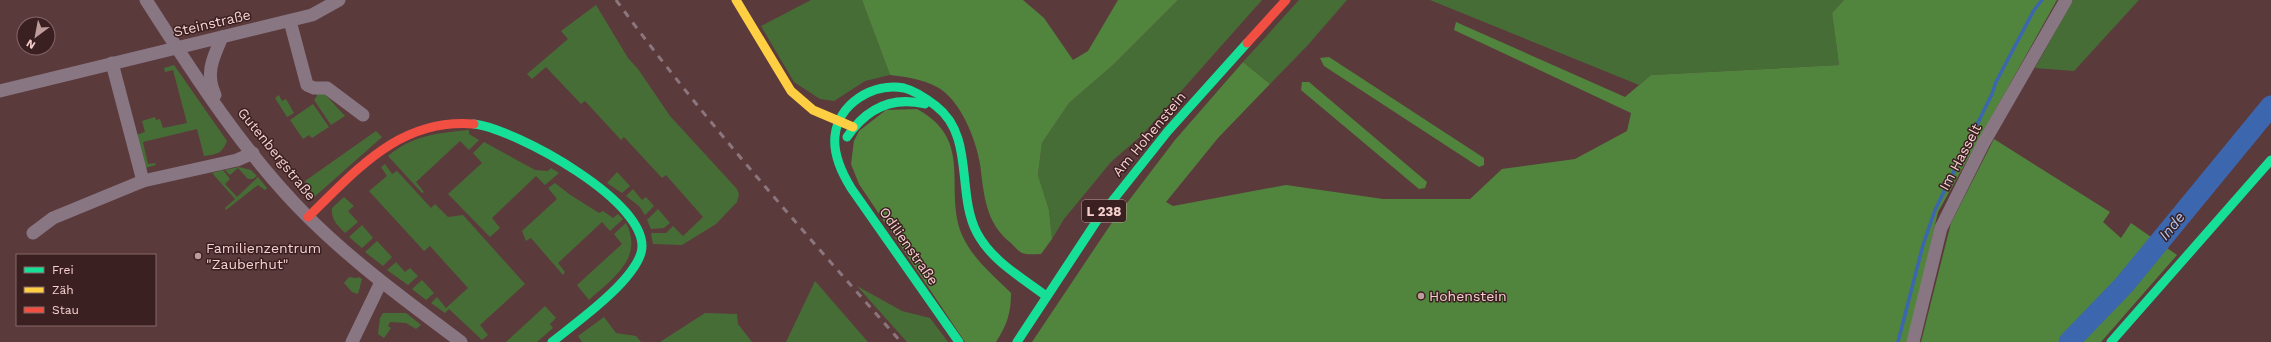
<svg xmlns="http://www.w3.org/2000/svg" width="2271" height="342" viewBox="0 0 2271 342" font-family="'Work Sans',sans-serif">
<rect width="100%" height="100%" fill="#5b3a3c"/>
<g fill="#476d37">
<polygon points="811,0 862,0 890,75 865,81 834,101 820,99 794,82 761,26"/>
<polygon points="1178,0 1262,0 1143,134 1111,162 1064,219 1052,239 1049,210 1038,175 1042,143 1069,103 1113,65"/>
<polygon points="1299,0 1347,0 1307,46 1270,84 1243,62"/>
<polygon points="1430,0 1844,0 1832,13 1839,65 1651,75 1639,85"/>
<polygon points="2073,0 2139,0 2074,71 2035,68"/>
<polygon points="596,5 628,58 638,69 670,116 737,189 739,194 737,202 716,224 682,245 653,244 651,233 666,233 673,226 683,236 703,217 666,175 662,178 624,137 621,140 585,101 581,104 546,67 532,79 527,74 568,39 561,31"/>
<path d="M174,65L227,141C222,154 217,154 204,156L197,129L143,142L148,164L155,163L156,165L145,168L136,135L145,132L142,121L155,117L156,120L160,119L163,128L187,123L173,70L165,72L164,68Z"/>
<polygon points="321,90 345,116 331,125 314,100 317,96 315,92"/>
<polygon points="279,95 282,101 286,99 294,113 287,117 275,98"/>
<polygon points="313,104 329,127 312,138 309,135 303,139 290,120"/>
<path d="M469,130V134L479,140L469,150L460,141L416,182L424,192L422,193L388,156C413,135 438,133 469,130Z"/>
<polygon points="376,131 382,137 312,199 312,193 305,181"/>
<polygon points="484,142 535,170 548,171 551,168 559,173 545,185 536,176 492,218 500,228 490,237 448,194 482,163 473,153"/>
<polygon points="385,164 392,174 397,171 431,208 435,204 448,217 463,215 525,284 480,325 488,335 482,340 449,309 445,313 431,303 437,297 446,308 468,288 430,246 424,251 369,191 387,176 381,167"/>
<polygon points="239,167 251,170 257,176 253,179 248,179 238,168 230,175 225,170"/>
<polygon points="223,170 230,179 225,184 237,197 258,177 267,188 265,190 258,185 226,210 225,208 235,199 212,173"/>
<polygon points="617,172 630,186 622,193 607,183"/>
<polygon points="555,183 569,194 599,213 603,211 613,218 618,214 623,219 610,231 602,222 558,263 565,272 563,275 531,238 526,241 522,231 557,199 548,188"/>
<polygon points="633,189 642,200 646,197 654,206 645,215 639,206 626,196"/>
<path d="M344,197L354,206L348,211L358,222L345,233C337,225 331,219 332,208Z"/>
<polygon points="658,209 670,223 664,228 651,229 647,220"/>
<path d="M626,223C644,258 613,278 589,300L577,285L622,244L614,234Z"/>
<polygon points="362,225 373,238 362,248 349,237"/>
<polygon points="377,241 392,257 383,266 365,252"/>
<polygon points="396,262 405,272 410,268 418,276 408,285 387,270"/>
<polygon points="349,277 357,278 359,277 362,279 358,294 352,292 344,283"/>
<polygon points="422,280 434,293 426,300 412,289"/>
<polygon points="815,281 868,342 786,342"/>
<polygon points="857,286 902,311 930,318 948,342 907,342"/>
<polygon points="545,306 556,318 550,324 553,328 537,342 506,342"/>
<polygon points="383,313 406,313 421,325 416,329 406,323 390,322 388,326 391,328 384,338 378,334 380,318"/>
<polygon points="705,313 737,314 738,324 752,342 660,342"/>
<polygon points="604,317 616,333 636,336 641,342 582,342 578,336"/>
</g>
<g fill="#51853e">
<path d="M862,0H1023L1044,18L1073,60L1088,51L1118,0H1178L1113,65L1069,103L1042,143L1038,175L1049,210L1052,239L1041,254C1035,254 1027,255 1022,253C1018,251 1014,246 1011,243C985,223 984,194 980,164C976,139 960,99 937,87C922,79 906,77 890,75Z"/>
<polygon points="1844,0 2057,0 1938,212 1908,342 1032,342 1111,224 1175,140 1243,62 1270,84 1218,138 1166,202 1173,206 1286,185 1383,199 1470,199 1502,169 1575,159 1627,131 1631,113 1454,30 1456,22 1625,97 1651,75 1839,65 1832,13"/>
<polygon points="1329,57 1484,158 1484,165 1479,167 1324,66 1320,58"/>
<polygon points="1302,82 1309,82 1427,182 1425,188 1419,189 1301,90"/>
<path d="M917,109C976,141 942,191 963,237C973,259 994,276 1011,293C1011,313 1007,325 996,342H965L859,184L851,164L854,141L859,131L886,110Z"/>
<polygon points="1994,139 2110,212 2103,222 2121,238 2131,223 2177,255 2101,342 1921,342 1951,223"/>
</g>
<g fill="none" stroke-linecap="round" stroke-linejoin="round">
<polyline stroke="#3c66ae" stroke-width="3.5" points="1898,342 1923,245 1935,210 1992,94 1996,82 2034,10 2042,0"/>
<polyline stroke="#3c66ae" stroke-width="21" points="2069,342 2124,285 2271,106"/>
<g stroke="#897683" stroke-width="13">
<path d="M146,0C194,75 244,153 307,216C354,263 408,302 461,342"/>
<polyline points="290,21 307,85 314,88 327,88 363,115"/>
<polyline points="112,63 143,181"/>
<polyline points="0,91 312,15 339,0"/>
<path d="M215,95C205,73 213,58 222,37"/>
<polyline points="33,233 53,218 143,181 237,160 253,153"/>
<polyline points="352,342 381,282"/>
<polyline points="1913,342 1941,228 1983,144 2066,0"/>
</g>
<g stroke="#16e098" stroke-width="9">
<path d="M474,124C513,128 655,204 641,253C632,283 577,322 552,342"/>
<path d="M847,137C866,109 892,96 925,104"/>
<path d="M959,342L851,188C842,173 833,155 835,136C838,104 873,82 904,88C916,91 927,99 936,106C975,136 956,193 977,233C992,261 1021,277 1046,296"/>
<polyline points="1017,342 1098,219 1168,131 1247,43"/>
<polyline points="2111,342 2271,160"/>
</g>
<polyline stroke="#ffcf43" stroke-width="9" points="736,0 791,91 813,110 853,127"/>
<g stroke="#f24e42" stroke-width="9">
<polyline points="1247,43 1286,0"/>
<path d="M308,217C357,170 399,118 474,124"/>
</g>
<path stroke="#8c767d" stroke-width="3" stroke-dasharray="7 7" stroke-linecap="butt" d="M616,0C704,120 803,231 901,342"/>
</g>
<g fill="#bf9c9c" stroke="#3b2021" stroke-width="1.5">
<circle cx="198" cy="256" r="4"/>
<circle cx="1421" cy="296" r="4"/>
</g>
<g text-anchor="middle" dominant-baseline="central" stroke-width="3" stroke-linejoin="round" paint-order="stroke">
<rect fill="#3b2021" stroke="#bd9b9b" stroke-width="1" x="1082" y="200" width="44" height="22" rx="3"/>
<g font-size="13" font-weight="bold" fill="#f5d0cf">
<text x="1104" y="211">L 238</text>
</g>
<g font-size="14" fill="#f5d0cf" stroke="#3b2021">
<text transform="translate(212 23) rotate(-13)">Steinstraße</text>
<text transform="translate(1149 134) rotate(-50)">Am Hohenstein</text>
<text transform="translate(277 154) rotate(51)">Gutenbergstraße</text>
<text transform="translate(1960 157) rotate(-62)">Im Hasselt</text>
<text transform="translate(909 246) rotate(55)">Odilienstraße</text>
</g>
<g font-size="14" fill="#f5d0cf" stroke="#3b2021" text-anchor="start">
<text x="206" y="248">Familienzentrum<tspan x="206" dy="16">"Zauberhut"</tspan></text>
<text x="1429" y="296">Hohenstein</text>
</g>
<g font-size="15" font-style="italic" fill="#aec9f3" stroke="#3b2021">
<text transform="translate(2172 226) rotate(-51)">Inde</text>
</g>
</g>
<rect x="16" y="254" width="140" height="72" fill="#3b2021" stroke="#856667"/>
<rect x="24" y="267" width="20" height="6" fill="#16e098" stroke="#856667"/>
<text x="52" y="274" font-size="12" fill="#f5d0cf">Frei</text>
<rect x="24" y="287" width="20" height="6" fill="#ffcf43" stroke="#856667"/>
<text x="52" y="294" font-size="12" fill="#f5d0cf">Zäh</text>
<rect x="24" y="307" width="20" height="6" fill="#f24e42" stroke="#856667"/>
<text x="52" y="314" font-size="12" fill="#f5d0cf">Stau</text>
<g transform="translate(36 36) rotate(212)"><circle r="19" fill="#3b2021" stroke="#856667"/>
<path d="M0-3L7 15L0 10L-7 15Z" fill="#bf9c9c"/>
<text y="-6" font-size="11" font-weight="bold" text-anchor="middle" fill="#f5d0cf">N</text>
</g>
</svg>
